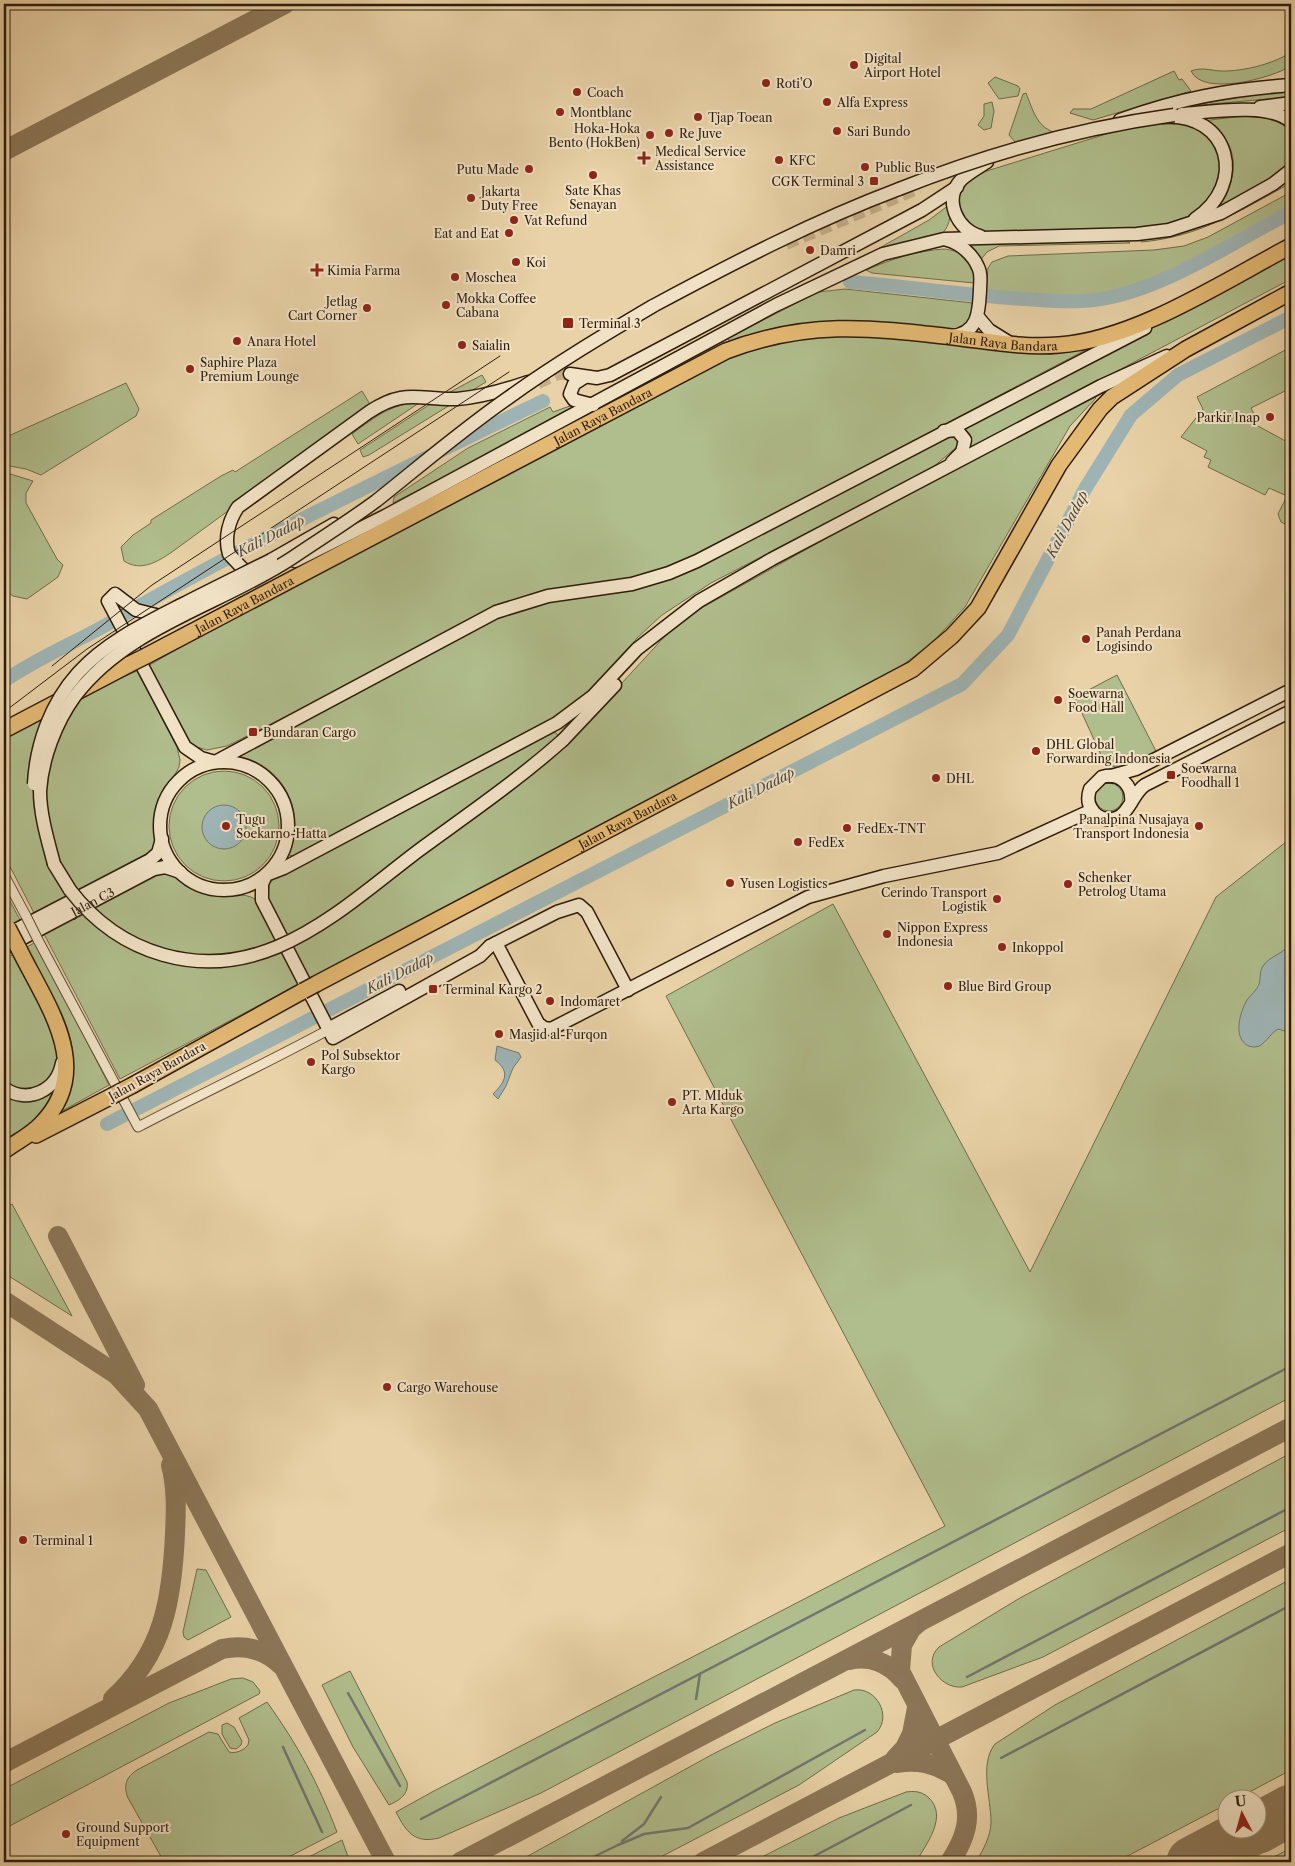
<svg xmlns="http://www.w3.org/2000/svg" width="1295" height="1866" viewBox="0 0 1295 1866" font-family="'Libre Caslon Text',serif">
<rect width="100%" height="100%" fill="#e9d2a7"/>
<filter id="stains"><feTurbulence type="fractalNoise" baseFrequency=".004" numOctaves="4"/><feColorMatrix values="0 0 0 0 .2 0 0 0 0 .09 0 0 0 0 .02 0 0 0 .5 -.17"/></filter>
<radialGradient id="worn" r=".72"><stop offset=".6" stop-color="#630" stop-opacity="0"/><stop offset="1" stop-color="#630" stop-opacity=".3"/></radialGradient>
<g fill="#b0bd8c" stroke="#6f6c4b">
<path d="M1291,47V66C1272,78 1203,97 1191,71C1203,66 1214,72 1227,71C1247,70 1267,65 1285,56L1287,49Z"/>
<polygon points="1174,71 1179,80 1182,79 1191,91 1093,120 1070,113 1073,109 1091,109"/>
<polygon points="995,77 1018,86 1020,89 1018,96 999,99 988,83"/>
<polygon points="1291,90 1291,97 1189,106 1269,92"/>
<path d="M1026,93C1033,110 1036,125 1053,132L1016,143L1009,135L1023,94Z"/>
<polygon points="992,102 994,111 991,128 984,130 978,125 984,116 984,104"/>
<path d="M1260,114L1272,116L1290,126L1291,163L1287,169L1212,214C1232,193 1245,155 1218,131C1214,127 1207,124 1202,121Z"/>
<polygon points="1171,121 1199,128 1213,141 1223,164 1217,193 1193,216 1150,230 1008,235 976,231 963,221 958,201 962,188 977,174 1116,131"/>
<path d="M1291,179V183C1241,210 1200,237 1141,242L1142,239C1199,234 1243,207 1291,179Z"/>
<path d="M1291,192V210C1239,237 1161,288 1104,296C1066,302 1024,298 986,293L988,268L992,262L1008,256L1154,250L1184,246L1208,237Z"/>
<path d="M949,205C951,218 950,226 940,236L853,263L929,220Z"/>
<polygon points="1125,240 1130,243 999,246 987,252 979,262 962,244"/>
<path d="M944,249C964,251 975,263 974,283L872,273L866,270C892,259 916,251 944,249Z"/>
<polygon points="1291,255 1291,279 970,449 971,436 963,426"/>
<path d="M845,289L973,303C971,316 969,324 956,331C876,324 807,311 730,342L728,338L818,292Z"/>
<polygon points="814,333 1095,345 685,561 649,575 548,591 511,601 479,614 325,697 227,746 207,750 190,745 146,667 249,608 735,353"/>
<polygon points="1291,347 1291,388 1251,408 1254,414 1245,419 1291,444 1291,527 1281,522 1278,514 1287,496 1269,488 1265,495 1208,467 1211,460 1204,457 1207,451 1181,437 1203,409 1197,397"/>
<polygon points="482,375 486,382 466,394 448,393"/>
<polygon points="126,383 139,409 136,416 41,475 26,469 4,465 4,438"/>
<path d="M362,391L371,406L172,552C157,562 141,572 124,561L121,547L133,535L151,523V520L221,476L233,470L235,472Z"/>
<polygon points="1095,396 1096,398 1070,426 965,607 932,643 888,676 307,980 268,901 269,884 277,875 555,732 566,744 666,635 698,610 839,531"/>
<path d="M422,401L358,444L352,434C379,414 388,406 422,401Z"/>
<polygon points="432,403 450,405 369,455 363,457 360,450"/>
<polygon points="570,406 575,410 393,503 394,497 468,448 550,407 553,412"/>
<path d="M951,434L958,439V446L932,468L711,583L662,615L637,638L618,663L592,689L567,710L295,856L288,855C307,813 284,763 236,757L481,623L540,601L646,584Z"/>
<polygon points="4,472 33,481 26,493 26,503 57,559 63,565 58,577 27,599 13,596 4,590"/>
<path d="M137,671L177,747L180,760L179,767C172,781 161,793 157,809C153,823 157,838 152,851L34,913L4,855V739L95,689Z"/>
<polygon points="1117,675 1158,755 1124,769 1112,766 1101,755 1076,700 1077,696"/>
<circle cx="224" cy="826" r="55"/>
<circle cx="1109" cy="797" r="14"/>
<path d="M1291,838V1397L541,1793L439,1838C415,1844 406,1832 396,1812L432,1792L945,1526L666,996L833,904L1030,1272L1216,897Z"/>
<path d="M171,871C185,882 198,892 216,894C229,896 243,892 255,899L301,983L120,1079L44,934L161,872Z"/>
<polygon points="4,890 20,920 9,926 4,915"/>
<path d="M36,942L109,1085L55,1115C60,1103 68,1089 71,1076C82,1032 45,985 25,948Z"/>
<polygon points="18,952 60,1050 57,1076 28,1093 4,1084 4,959"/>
<polygon points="56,1087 47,1113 4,1145 4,1093"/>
<polygon points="12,1204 72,1316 4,1273 4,1209"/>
<path d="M1291,1453V1527L1043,1657L962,1687C942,1689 921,1664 939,1647L1020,1598Z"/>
<polygon points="197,1569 206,1570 231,1617 188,1640 184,1637 183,1632"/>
<path d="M1291,1579V1770L1238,1798H1228L1227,1804L1116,1862H976C983,1850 991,1836 991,1822C991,1798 979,1764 995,1744L1055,1705Z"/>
<path d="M350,1671L407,1782C409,1794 400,1800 389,1805L353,1747L322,1685Z"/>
<polygon points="243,1678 253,1682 260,1691 259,1694 4,1829 4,1789 169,1703 231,1679"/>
<path d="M854,1690C876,1687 892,1715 877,1732L799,1785L651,1862H517L713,1754L775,1723Z"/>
<path d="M267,1702C299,1747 317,1781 337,1832L279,1862H164L128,1798C123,1786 126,1777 137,1770L209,1732L218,1734L229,1752C236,1754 244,1750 248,1745L249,1740L239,1718Z"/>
<polygon points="227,1723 234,1727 242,1741 241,1745 236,1749 230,1748 222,1734 222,1725"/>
<path d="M906,1792C914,1791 921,1791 928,1797C949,1816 926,1844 916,1862H752L839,1818Z"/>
<polygon points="342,1840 350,1862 299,1862"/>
<polygon points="1291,1848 1291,1862 1264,1862"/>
</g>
<g fill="#9eb4b4" stroke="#717770">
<circle cx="224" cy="827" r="22"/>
<path d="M1291,941V1033L1278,1029C1270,1033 1264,1047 1255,1047C1249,1047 1245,1045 1242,1040C1235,1030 1241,1010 1247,1000C1251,995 1257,990 1259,984C1261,978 1259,972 1263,966C1271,954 1285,955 1291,941Z"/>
<path d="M497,1046L519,1053L521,1057L513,1068L506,1086L498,1099L493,1094C505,1082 511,1072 495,1060Z"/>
</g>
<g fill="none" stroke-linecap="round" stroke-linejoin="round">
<g stroke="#717770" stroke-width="2.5">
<polyline points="967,1677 1291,1507"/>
<polyline points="348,1693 400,1786"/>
<polyline points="696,1699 700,1674"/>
<polyline points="283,1747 322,1832"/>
<polyline points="1001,1758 1291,1605"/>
<polyline points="421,1819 1291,1366"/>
<polyline points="622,1841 644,1824 661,1797"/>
<polyline points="618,1845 644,1834 688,1828 865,1730"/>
<polyline points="583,1862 618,1845"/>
<polyline points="803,1862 911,1805"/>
</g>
<g stroke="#9eb4b4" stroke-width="14">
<path d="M850,282C913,287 976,297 1039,300C1061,301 1084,303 1107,298C1170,285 1234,242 1291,212"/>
<path d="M4,681C36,659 72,644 106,625C248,543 396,472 543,401"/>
<polyline points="107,1124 962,684 1008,635 1085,489 1131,415 1178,375 1291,317"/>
</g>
<g stroke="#8c7758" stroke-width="20">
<polyline points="4,151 285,4"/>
<polyline points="58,1236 135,1385"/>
<polyline points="4,1301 116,1374 148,1409 386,1862"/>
<path d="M918,1623L911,1629L902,1645L900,1671L962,1792C973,1818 965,1839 950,1862"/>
<path d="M849,1660C870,1655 889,1663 902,1679"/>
<path d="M113,1699C164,1653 172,1599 175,1534C176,1511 177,1488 171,1465"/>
<polyline points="895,1759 905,1748 912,1734 917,1708"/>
<path d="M4,1763L222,1649C245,1644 264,1649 281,1665"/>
<path d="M897,1763C918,1759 935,1764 953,1775"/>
<polyline points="460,1862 1291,1427"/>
<polyline points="703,1862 1291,1553"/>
</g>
<g stroke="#8c7758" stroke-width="51">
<polyline points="1258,1828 1291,1810"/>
<polyline points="1192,1862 1256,1828"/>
</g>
<g stroke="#c4ae88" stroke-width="12" stroke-dasharray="12 6" stroke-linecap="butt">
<polyline points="786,244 919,188"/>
<polyline points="538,383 558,374 570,374"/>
</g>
<g stroke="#5d4a31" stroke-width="11">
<g id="street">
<polyline points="4,875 26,916"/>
<path d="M38,940L138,1127C201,1094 265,1064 328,1030"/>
</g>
</g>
<g stroke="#2e1c0a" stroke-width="15">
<g id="secondary">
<polyline points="1260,107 1291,103"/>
<path d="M1182,114C1210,112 1270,102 1291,122"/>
<path d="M1163,117C1230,112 1248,184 1195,219"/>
<path d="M1120,120C1181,98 1227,90 1291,85"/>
<path d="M980,236C957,230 943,199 961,180C968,173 979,167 987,162"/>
<path d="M947,240C960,243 973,255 978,267C982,274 980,282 980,290C979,310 979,334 951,336"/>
<path d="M653,306C733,263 814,221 899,189"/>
<polyline points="978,317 989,330 1010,343"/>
<polyline points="570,374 597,378 610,375 922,210 957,187"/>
<polyline points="585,377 574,384 570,394 574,400 593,405"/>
<polyline points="944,431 957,430 965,440 962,452 952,462"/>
<polyline points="271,560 334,524"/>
<polyline points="295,561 385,516 776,305 883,254 944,239 1137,234 1169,230 1221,213 1273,184 1291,170"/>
<path d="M257,574L243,569L229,554C224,538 229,520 238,507L369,412C405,388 418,400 457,399C481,397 505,390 528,382"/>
<polyline points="164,617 136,610 115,594 108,601 185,747 201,758 215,762"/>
<polyline points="563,740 615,685"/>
<polyline points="215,762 496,612 548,596 632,584 669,573 697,561 1145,328"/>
<circle cx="224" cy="826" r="64"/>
<polyline points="1111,776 1136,769 1291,690"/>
<path d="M1131,803C1133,785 1120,772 1102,777L1090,789C1088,795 1087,802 1091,808C1094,814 1100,818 1106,819C1129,822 1130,795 1145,785L1291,711"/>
<polyline points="54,864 70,890"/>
<polyline points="4,936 150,860 158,853 162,839"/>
<polyline points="496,943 538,1023 544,1028 551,1029 808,897 884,876 998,853 1092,810"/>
<polyline points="490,946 480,956 333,1038 262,900 262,884 266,875 284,868 557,723 593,696 637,649 699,601 772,559 1101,386 1167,356"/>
<polyline points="490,946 557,912 579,905 587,912 628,990"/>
<path id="s1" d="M4,948L154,869L165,867L180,872"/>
<polyline points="328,1029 399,991"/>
<path d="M4,1088C28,1105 57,1090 62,1063"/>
</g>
</g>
<g stroke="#2e1c0a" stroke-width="18">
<g id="primary">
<path id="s2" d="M146,656L726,351C810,319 874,328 961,338C993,342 1026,348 1059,345C1135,340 1224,281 1291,246"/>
<polyline points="4,730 130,664"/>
<path id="s3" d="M316,984L913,669L952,636L978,608L1059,465L1100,409L1112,397L1186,349L1291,292"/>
<polyline points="133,1085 303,991"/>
<polyline points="36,1135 112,1096"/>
<path d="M4,1151C16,1142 31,1135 41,1124C96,1069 46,1004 19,949"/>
</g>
</g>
<use href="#street" stroke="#f1e2c6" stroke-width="9"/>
<use href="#secondary" stroke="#f1e2c6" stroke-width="12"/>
<use href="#primary" stroke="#e4b974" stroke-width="15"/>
<g stroke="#2e1c0a" stroke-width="1">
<polyline points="52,666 152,585 500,356"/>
<polyline points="4,712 87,649 509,372"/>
</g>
<g stroke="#5d4a31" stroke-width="11" stroke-linecap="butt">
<polyline id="street-bridge" points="26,916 38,940"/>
</g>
<g stroke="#2e1c0a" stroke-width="15" stroke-linecap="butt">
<g id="secondary-bridge">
<path d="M899,189C987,154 1080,128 1174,115"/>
<path d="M34,784C36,744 51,703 78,673C106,642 146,623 183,604C212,589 241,575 271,560"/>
<path d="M54,864C48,841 40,815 40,791C42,759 56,722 75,696C128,626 221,605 292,558C320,539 349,521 376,501C420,466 462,430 508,398C555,364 604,335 653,306"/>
<path d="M70,890C120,955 200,979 277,947C329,925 373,885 418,851C467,815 517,781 563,740"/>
</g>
</g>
<g stroke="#2e1c0a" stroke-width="18" stroke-linecap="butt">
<g id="primary-bridge">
<polyline points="130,664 146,656"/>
<polyline points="8,928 19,949"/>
<polyline points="303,991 316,984"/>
<polyline points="112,1096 133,1085"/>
</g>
</g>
<use href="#street-bridge" stroke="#f1e2c6" stroke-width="9"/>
<use href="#secondary-bridge" stroke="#f1e2c6" stroke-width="12"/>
<use href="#primary-bridge" stroke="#e4b974" stroke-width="15"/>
</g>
<g fill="#8f2418" stroke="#f1e2c6" stroke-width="2">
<circle cx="854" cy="65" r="5"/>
<circle cx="766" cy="83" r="5"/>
<circle cx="577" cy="92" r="5"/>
<circle cx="827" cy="102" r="5"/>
<circle cx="560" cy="112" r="5"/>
<circle cx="698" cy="117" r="5"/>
<circle cx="837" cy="131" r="5"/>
<circle cx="669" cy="133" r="5"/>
<circle cx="650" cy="135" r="5"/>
<path d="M641.5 150.5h5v5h5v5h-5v5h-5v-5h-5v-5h5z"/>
<circle cx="779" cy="160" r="5"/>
<circle cx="865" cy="167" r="5"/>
<circle cx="529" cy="169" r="5"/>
<circle cx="593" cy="175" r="5"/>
<rect x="869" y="176" width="10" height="10" rx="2.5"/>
<circle cx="471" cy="198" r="5"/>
<circle cx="514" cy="220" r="5"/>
<circle cx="509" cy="233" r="5"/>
<circle cx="810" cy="250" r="5"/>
<circle cx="516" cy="262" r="5"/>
<path d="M314.5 262.5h5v5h5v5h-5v5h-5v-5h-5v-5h5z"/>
<circle cx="455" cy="277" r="5"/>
<circle cx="446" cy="305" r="5"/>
<circle cx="367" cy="308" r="5"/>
<rect x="562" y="317" width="12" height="12" rx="2.5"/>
<circle cx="237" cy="341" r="5"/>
<circle cx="462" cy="345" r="5"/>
<circle cx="190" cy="369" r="5"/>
<circle cx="1270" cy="417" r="5"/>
<circle cx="1086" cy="639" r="5"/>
<circle cx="1058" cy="700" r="5"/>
<rect x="248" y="727" width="10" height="10" rx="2.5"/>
<circle cx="1036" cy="751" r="5"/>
<rect x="1166" y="770" width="10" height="10" rx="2.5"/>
<circle cx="936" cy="778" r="5"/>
<circle cx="226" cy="826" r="5"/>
<circle cx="1199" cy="826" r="5"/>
<circle cx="847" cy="828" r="5"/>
<circle cx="798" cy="842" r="5"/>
<circle cx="730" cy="883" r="5"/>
<circle cx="1068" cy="884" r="5"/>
<circle cx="997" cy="899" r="5"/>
<circle cx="887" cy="934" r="5"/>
<circle cx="1002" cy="947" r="5"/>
<circle cx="948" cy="986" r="5"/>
<rect x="428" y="984" width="10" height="10" rx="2.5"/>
<circle cx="550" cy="1001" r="5"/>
<circle cx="499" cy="1034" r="5"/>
<circle cx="311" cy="1062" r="5"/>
<circle cx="672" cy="1102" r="5"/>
<circle cx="387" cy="1387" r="5"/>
<circle cx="23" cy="1540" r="5"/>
<circle cx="66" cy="1834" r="5"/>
</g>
<g text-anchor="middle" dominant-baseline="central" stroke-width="4" stroke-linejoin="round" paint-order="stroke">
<g font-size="12" fill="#2e1c0a" stroke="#f1e2c6" text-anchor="start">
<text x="864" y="58">Digital<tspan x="864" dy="14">Airport Hotel</tspan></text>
<text x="776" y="83">Roti'O</text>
<text x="587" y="92">Coach</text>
<text x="837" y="102">Alfa Express</text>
<text x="570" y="112">Montblanc</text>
<text x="708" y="117">Tjap Toean</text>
<text x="640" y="128" text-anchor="end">Hoka-Hoka<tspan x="640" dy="14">Bento (HokBen)</tspan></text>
<text x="847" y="131">Sari Bundo</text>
<text x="679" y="133">Re Juve</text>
<text x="655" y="151">Medical Service<tspan x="655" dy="14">Assistance</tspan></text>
<text x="789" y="160">KFC</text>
<text x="875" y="167">Public Bus</text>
<text x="519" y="169" text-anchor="end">Putu Made</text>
<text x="864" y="181" text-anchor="end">CGK Terminal 3</text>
<text x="593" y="190" text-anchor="middle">Sate Khas<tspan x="593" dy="14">Senayan</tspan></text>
<text x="481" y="191">Jakarta<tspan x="481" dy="14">Duty Free</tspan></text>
<text x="524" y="220">Vat Refund</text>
<text x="499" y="233" text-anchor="end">Eat and Eat</text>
<text x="820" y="250">Damri</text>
<text x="526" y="262">Koi</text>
<text x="327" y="270">Kimia Farma</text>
<text x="465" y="277">Moschea</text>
<text x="456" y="298">Mokka Coffee<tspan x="456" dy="14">Cabana</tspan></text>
<text x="357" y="301" text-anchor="end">Jetlag<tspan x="357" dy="14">Cart Corner</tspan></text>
<text x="579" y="323">Terminal 3</text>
<text x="247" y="341">Anara Hotel</text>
<text x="472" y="345">Saialin</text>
<text x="200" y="362">Saphire Plaza<tspan x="200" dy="14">Premium Lounge</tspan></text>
<text x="1260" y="417" text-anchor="end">Parkir Inap</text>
<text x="1096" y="632">Panah Perdana<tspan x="1096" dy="14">Logisindo</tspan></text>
<text x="1068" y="693">Soewarna<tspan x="1068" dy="14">Food Hall</tspan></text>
<text x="263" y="732">Bundaran Cargo</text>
<text x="1046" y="744">DHL Global<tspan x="1046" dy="14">Forwarding Indonesia</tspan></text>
<text x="1181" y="768">Soewarna<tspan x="1181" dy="14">Foodhall 1</tspan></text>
<text x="946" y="778">DHL</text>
<text x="236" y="819">Tugu<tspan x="236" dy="14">Soekarno-Hatta</tspan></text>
<text x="1189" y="819" text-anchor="end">Panalpina Nusajaya<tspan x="1189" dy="14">Transport Indonesia</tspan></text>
<text x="857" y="828">FedEx-TNT</text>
<text x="808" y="842">FedEx</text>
<text x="1078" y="877">Schenker<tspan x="1078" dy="14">Petrolog Utama</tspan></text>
<text x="740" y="883">Yusen Logistics</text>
<text x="987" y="892" text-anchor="end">Cerindo Transport<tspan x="987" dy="14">Logistik</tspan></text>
<text x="897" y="927">Nippon Express<tspan x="897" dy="14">Indonesia</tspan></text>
<text x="1012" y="947">Inkoppol</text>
<text x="958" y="986">Blue Bird Group</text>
<text x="443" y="989">Terminal Kargo 2</text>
<text x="560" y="1001">Indomaret</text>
<text x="509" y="1034">Masjid al-Furqon</text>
<text x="321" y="1055">Pol Subsektor<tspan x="321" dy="14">Kargo</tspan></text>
<text x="682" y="1095">PT. MIduk<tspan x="682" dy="14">Arta Kargo</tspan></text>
<text x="397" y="1387">Cargo Warehouse</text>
<text x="33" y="1540">Terminal 1</text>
<text x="76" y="1827">Ground Support<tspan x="76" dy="14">Equipment</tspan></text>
</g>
<g font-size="12" fill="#2e1c0a" stroke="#f1e2c6">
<text stroke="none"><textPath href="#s2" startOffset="936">Jalan Raya Bandara</textPath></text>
<text stroke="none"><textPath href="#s2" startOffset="516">Jalan Raya Bandara</textPath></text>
<text stroke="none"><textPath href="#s2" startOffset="111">Jalan Raya Bandara</textPath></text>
<text stroke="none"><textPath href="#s3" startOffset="352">Jalan Raya Bandara</textPath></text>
<text stroke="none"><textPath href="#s1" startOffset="100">Jalan C3</textPath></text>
<text transform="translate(157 1071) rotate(-29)">Jalan Raya Bandara</text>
</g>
<g font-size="14" font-style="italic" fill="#504a3d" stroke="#f1e2c6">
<text transform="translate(1067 524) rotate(-62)">Kali Dadap</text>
<text transform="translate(271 536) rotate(-27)">Kali Dadap</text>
<text transform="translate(761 788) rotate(-27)">Kali Dadap</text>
<text transform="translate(400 973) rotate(-27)">Kali Dadap</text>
</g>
</g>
<rect width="1295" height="1866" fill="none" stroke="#e9d2a7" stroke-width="20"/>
<rect x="5" y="5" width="1285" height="1856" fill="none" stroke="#2e1c0a" stroke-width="2.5"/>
<rect x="10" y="10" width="1275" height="1846" fill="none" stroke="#2e1c0a"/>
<g transform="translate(1242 1814) rotate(354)"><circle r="24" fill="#f1e2c6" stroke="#a3937b"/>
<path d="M0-4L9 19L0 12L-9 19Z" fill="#8f2418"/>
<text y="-8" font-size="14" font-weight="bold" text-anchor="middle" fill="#2e1c0a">U</text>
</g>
<rect width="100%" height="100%" filter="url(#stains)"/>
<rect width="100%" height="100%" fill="url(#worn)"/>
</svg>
